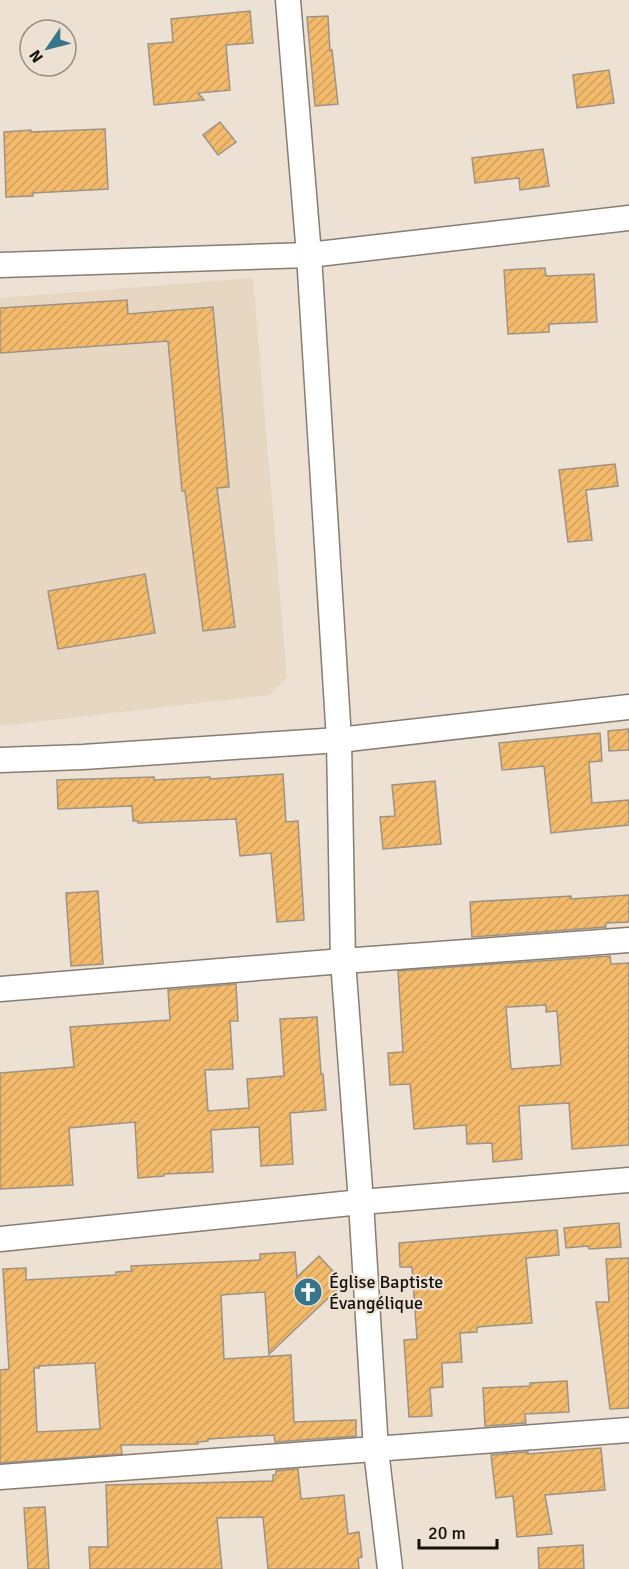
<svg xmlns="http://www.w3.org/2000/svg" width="629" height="1569" viewBox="0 0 629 1569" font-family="Signika,sans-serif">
<defs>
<pattern id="building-hatch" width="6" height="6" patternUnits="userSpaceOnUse" patternTransform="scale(1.5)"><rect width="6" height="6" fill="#f4ba6c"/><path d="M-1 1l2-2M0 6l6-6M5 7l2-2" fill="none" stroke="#d09f5c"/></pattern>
</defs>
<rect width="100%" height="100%" fill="#ece1d2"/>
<polygon fill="#e7d6c2" points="253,278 287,678 270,695 0,726 0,298"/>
<g fill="url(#building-hatch)" stroke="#9d9385" stroke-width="1.5" fill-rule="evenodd">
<polygon points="250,11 253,43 226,45 230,90 198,93 204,100 154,105 148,44 173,42 171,19"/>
<polygon points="328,16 330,51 332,50 338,104 315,106 307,17"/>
<polygon points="609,70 614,103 577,108 573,75"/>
<polygon points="220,122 236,142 218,155 203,135"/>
<polygon points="105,129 108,189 33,193 33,196 6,197 4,132 31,130 31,132"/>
<polygon points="543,149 549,186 520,190 519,178 475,183 472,158"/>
<polygon points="545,268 546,276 594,274 597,322 549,324 549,332 508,334 504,270"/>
<polygon points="127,300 128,314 213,307 229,487 217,488 235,627 203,631 185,491 182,491 168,341 0,353 0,308"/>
<polygon points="615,464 618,486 586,490 592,540 568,542 559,470"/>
<polygon points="145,574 155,633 58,649 48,591"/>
<polygon points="629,729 629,750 609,751 608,731"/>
<polygon points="600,733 602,761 589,762 592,803 629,800 629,825 551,833 544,766 502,770 499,743"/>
<polygon points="283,774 286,822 298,821 304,920 277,922 271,853 240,856 236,819 138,823 138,821 133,821 132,806 58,809 57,780 154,777 154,780 210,777 210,779"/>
<polygon points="435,781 441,844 383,849 380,817 395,816 392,785"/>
<polygon points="98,891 103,964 71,966 66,893"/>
<polygon points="629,895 629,922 606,923 606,927 472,937 470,902 571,896 571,899"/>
<path d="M610,956L611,964L629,963V1145L572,1149L569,1103L519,1106L522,1159L493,1162L492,1143L467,1144L466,1125L414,1129L410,1084L390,1085L388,1053L403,1052L398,971ZM546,1005V1012L557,1011L561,1065L511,1069L506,1007Z"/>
<polygon points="236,984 238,1021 230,1021 233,1069 205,1070 208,1111 249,1108 247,1079 284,1076 280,1019 317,1017 321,1074 323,1074 326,1110 290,1113 293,1164 261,1166 259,1127 211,1130 213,1172 164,1174 164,1176 138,1178 135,1122 69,1128 73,1185 0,1189 0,1073 74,1067 70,1027 170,1020 168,990"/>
<polygon points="619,1223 621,1247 589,1249 588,1246 566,1248 564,1228"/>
<polygon points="557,1230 559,1255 526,1258 532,1323 477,1327 477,1332 460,1333 462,1362 442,1363 443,1387 430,1388 432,1416 409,1417 404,1340 417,1339 412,1267 400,1267 399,1243"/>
<path d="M295,1252L297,1277L319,1256L344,1283L269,1354L265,1292L221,1295L224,1359L291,1355L294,1422L356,1420V1436L275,1442L274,1435L208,1439V1441L198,1442V1444L121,1445L122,1454L0,1463V1370L9,1369L3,1269L26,1268V1280L116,1275V1272L132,1271L131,1266L260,1260V1254ZM95,1363L100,1429L37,1432L34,1368H39V1366Z"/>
<polygon points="629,1258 629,1408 610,1409 596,1302 609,1302 606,1259"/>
<polygon points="567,1381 569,1412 525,1414 526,1423 485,1426 483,1388 530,1386 530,1383"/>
<polygon points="601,1448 605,1490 545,1495 552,1534 517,1537 513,1496 496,1498 491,1455 528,1452 528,1454"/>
<polygon points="298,1469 301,1499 344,1495 348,1534 359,1532 362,1557 358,1558 359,1569 268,1569 263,1517 217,1518 222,1569 90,1569 89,1547 108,1547 106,1485 273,1481 273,1475 276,1475 276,1471"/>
<polygon points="45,1507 49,1569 28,1569 24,1508"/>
<polygon points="583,1545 584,1569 539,1569 538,1548"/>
</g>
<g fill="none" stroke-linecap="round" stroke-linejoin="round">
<g stroke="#877d70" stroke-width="27">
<g id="minor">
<polyline points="288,0 309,255 339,740 343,961 361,1202 376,1450 390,1569"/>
<polyline points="0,265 309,255 629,218"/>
<polyline points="0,760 83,757 339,740 629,707"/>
<polyline points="0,989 343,961 629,940"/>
<polyline points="0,1239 361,1202 629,1180"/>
<polyline points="0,1477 629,1430"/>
</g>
</g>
<use href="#minor" stroke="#fff" stroke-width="24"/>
</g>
<defs>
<g id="church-disc" transform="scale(1.5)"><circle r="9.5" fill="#37758a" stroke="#ece1d2"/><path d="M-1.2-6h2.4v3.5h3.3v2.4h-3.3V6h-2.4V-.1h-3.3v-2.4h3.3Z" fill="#fff"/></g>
</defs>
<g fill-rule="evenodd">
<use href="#church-disc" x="308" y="1292"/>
</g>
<g text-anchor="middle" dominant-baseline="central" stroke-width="4.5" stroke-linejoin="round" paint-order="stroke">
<g font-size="18" fill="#14100b" stroke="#ece1d2" text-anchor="start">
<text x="329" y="1282">Église Baptiste<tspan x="329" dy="21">Évangélique</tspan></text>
</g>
</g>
<g transform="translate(48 48) rotate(235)"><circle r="28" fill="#ece1d2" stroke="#968d82" stroke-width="1.5"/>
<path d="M0-4.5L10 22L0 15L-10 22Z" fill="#37758a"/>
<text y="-9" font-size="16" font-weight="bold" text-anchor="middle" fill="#14100b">N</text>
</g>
<path d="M419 1539v9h78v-9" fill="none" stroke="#14100b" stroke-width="3"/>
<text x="428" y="1539" font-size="18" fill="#14100b" stroke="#ece1d2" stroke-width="4.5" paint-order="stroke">20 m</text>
</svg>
